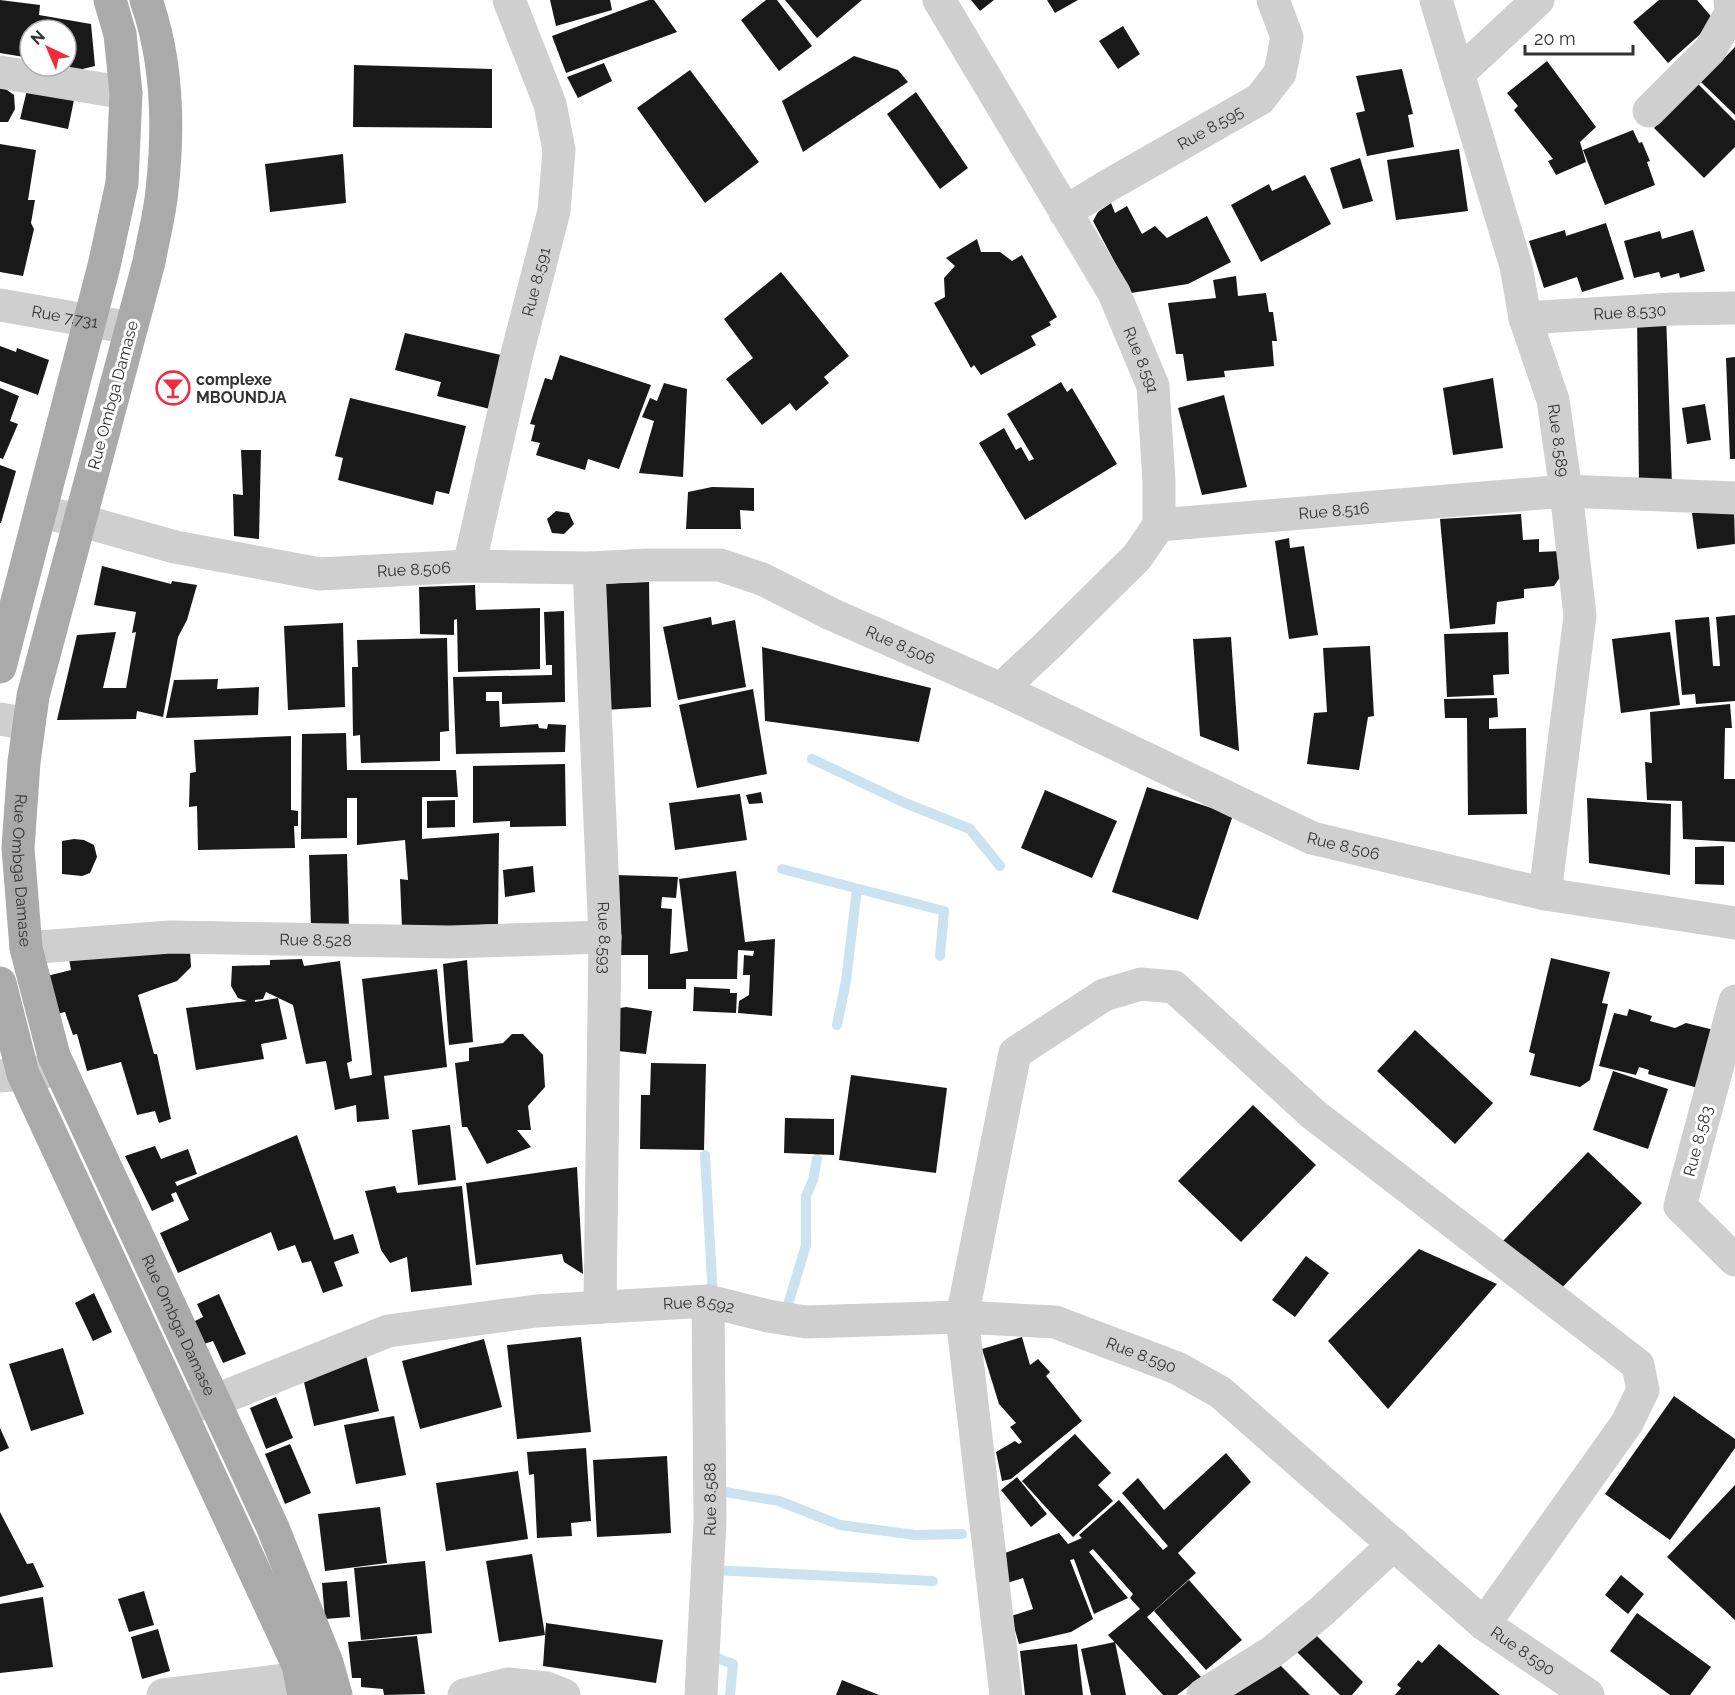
<svg xmlns="http://www.w3.org/2000/svg" width="1735" height="1695" viewBox="0 0 1735 1695" font-family="Raleway,sans-serif">
<rect width="100%" height="100%" fill="#fff"/>
<g fill="none" stroke-linecap="round" stroke-linejoin="round">
<g stroke="#cbe2f0" stroke-width="10">
<polyline points="812,759 905,803 970,829 1000,866"/>
<polyline points="782,869 944,911 940,956"/>
<polyline points="837,1025 846,981 857,889"/>
<polyline points="705,1155 713,1298"/>
<polyline points="785,1315 806,1245 806,1196 813,1180 817,1159"/>
<polyline points="713,1490 779,1501 840,1525 915,1535 962,1534"/>
<polyline points="712,1570 933,1581"/>
<polyline points="706,1654 733,1664 730,1695"/>
</g>
</g>
<g fill="#191919">
<polygon points="0,0 40,5 39,15 91,24 95,66 70,72 68,65 66,64 66,30 30,30 30,58 0,53"/>
<polygon points="550,0 610,0 612,10 556,26"/>
<polygon points="649,0 654,0 677,32 566,73 552,36"/>
<polygon points="766,0 777,0 812,46 779,71 741,20"/>
<polygon points="785,0 862,0 817,38"/>
<polygon points="971,0 994,0 980,11"/>
<polygon points="1047,0 1078,0 1055,13"/>
<polygon points="1659,0 1697,0 1715,21 1668,63 1633,22"/>
<polygon points="1123,26 1140,54 1118,69 1099,41"/>
<polygon points="1735,47 1735,115 1701,82"/>
<polygon points="854,56 898,70 908,82 803,152 782,101"/>
<polygon points="1547,61 1596,127 1580,142 1586,162 1556,175 1548,161 1553,159 1514,110 1518,106 1507,93"/>
<polygon points="604,63 612,81 578,98 567,77"/>
<polygon points="354,65 492,69 492,128 353,127"/>
<polygon points="1402,69 1413,114 1408,115 1414,147 1367,156 1356,113 1365,111 1356,76"/>
<polygon points="690,70 759,162 705,203 637,108"/>
<polygon points="1698,84 1735,121 1735,147 1704,178 1654,128"/>
<polygon points="0,85 14,95 15,109 8,122 0,122"/>
<polygon points="27,90 74,100 68,129 20,119"/>
<polygon points="916,92 968,168 940,189 887,114"/>
<polygon points="1633,130 1639,143 1642,142 1650,161 1647,162 1655,185 1605,205 1583,150"/>
<polygon points="0,144 36,150 28,200 35,200 31,223 34,229 23,276 0,272"/>
<polygon points="1459,149 1468,211 1396,220 1387,160"/>
<polygon points="343,154 346,203 270,212 265,164"/>
<polygon points="1360,158 1373,201 1343,209 1330,168"/>
<polygon points="1305,175 1331,224 1261,262 1231,205 1269,184 1272,191"/>
<polygon points="1111,203 1115,213 1127,206 1142,234 1155,226 1167,238 1207,216 1231,262 1188,284 1131,293 1093,221 1098,212"/>
<polygon points="1606,223 1624,279 1582,292 1577,277 1544,288 1529,241 1565,230 1566,236"/>
<polygon points="1693,230 1705,271 1680,278 1679,273 1661,278 1659,272 1634,278 1624,241 1660,231 1662,239"/>
<polygon points="977,239 981,252 1000,252 1012,261 1022,255 1057,317 1049,322 1051,325 1031,336 1036,345 981,375 974,365 971,368 934,303 945,297 944,278 955,266 946,258"/>
<polygon points="781,272 849,356 824,377 829,383 796,411 790,403 762,425 726,379 753,358 724,319"/>
<polygon points="1236,276 1238,296 1266,293 1269,312 1273,312 1277,341 1272,341 1274,366 1224,371 1225,377 1187,381 1183,354 1176,354 1168,303 1216,298 1213,280"/>
<polygon points="1666,314 1672,485 1639,487 1637,315"/>
<polygon points="405,333 501,355 490,409 437,396 441,382 395,370"/>
<polygon points="0,346 16,352 17,348 49,360 38,395 0,381"/>
<polygon points="560,355 651,385 619,469 588,459 585,470 536,455 540,443 531,441 535,425 530,424 545,378 552,380"/>
<polygon points="1735,357 1735,459 1730,459 1726,358"/>
<polygon points="1493,378 1503,448 1453,455 1443,388"/>
<polygon points="1061,382 1067,392 1072,388 1117,464 1025,520 979,443 1004,428 1016,450 1021,447 1029,461 1034,459 1007,414"/>
<polygon points="664,383 687,389 683,477 639,473 654,421 642,417 650,398 657,401"/>
<polygon points="0,388 19,396 10,421 18,424 3,459 0,458"/>
<polygon points="1224,395 1247,487 1202,495 1178,408"/>
<polygon points="350,398 466,426 449,494 436,491 433,505 338,480 343,458 335,456"/>
<polygon points="1705,404 1711,440 1687,444 1682,408"/>
<polygon points="241,450 261,450 259,539 234,536 233,494 243,495"/>
<polygon points="0,465 16,471 1,523 0,523"/>
<polygon points="712,487 754,488 754,511 740,510 741,529 686,529 688,492"/>
<polygon points="1734,507 1735,544 1697,549 1692,513"/>
<polygon points="556,511 569,513 574,524 564,534 552,533 547,519"/>
<polygon points="1521,514 1523,540 1539,539 1539,552 1561,551 1563,573 1554,586 1524,589 1524,598 1497,602 1495,624 1450,629 1440,519"/>
<polygon points="1289,538 1290,548 1304,546 1318,635 1289,639 1275,541"/>
<polygon points="102,566 171,584 172,581 197,585 187,620 178,637 163,717 137,711 136,719 57,720 77,635 116,632 103,688 126,688 136,632 132,633 136,612 94,605"/>
<polygon points="649,582 651,707 605,710 602,584"/>
<polygon points="475,585 476,610 540,608 540,669 458,672 457,619 454,620 454,635 420,634 419,587"/>
<polygon points="564,611 565,702 502,704 502,692 486,692 486,701 499,701 500,727 538,724 539,728 547,729 548,724 566,725 565,752 456,754 453,677 552,675 552,665 546,665 544,612"/>
<polygon points="1735,615 1735,701 1696,704 1695,694 1682,695 1675,620 1709,617 1713,666 1720,666 1716,617"/>
<polygon points="711,617 712,625 735,620 746,687 678,700 663,627"/>
<polygon points="343,623 345,707 288,710 284,626"/>
<polygon points="1508,632 1509,674 1493,675 1494,695 1447,697 1444,634"/>
<polygon points="1670,632 1680,705 1621,713 1612,639"/>
<polygon points="1231,637 1239,751 1200,736 1193,639"/>
<polygon points="447,638 449,731 440,732 440,761 361,763 360,735 353,736 352,667 358,667 357,640"/>
<polygon points="1370,646 1374,716 1368,717 1359,770 1307,764 1314,713 1327,712 1323,648"/>
<polygon points="762,647 931,688 919,742 765,721"/>
<polygon points="218,679 217,689 259,687 258,715 166,718 174,680"/>
<polygon points="753,689 767,774 697,788 679,705"/>
<polygon points="1497,698 1498,717 1489,718 1489,729 1526,728 1527,814 1468,815 1467,718 1445,718 1444,699"/>
<polygon points="1730,704 1732,728 1725,728 1724,779 1735,779 1735,842 1683,839 1682,801 1647,800 1645,762 1652,763 1650,712"/>
<polygon points="346,733 347,770 456,770 458,797 422,797 422,839 499,833 498,924 402,929 400,879 408,880 405,840 357,845 357,798 347,798 347,838 301,839 302,734"/>
<polygon points="291,736 291,810 298,811 298,826 294,826 295,848 198,850 197,806 189,807 190,773 196,772 194,740"/>
<polygon points="565,764 566,826 510,827 510,821 473,823 473,766"/>
<polygon points="1147,787 1233,815 1198,920 1112,892"/>
<polygon points="1045,790 1117,821 1092,878 1021,848"/>
<polygon points="761,792 763,803 749,804 746,795"/>
<polygon points="740,794 747,840 675,850 669,803"/>
<polygon points="1587,798 1671,804 1670,875 1589,863"/>
<polygon points="455,800 455,827 427,828 427,801"/>
<polygon points="74,839 84,840 94,845 97,857 90,873 82,876 62,874 62,841"/>
<polygon points="1724,846 1724,885 1695,884 1695,847"/>
<polygon points="347,854 349,928 311,928 309,855"/>
<polygon points="533,866 535,892 505,897 503,870"/>
<polygon points="736,871 745,942 775,939 772,1016 738,1013 739,1001 749,995 750,975 743,975 744,955 753,956 754,951 738,950 737,979 686,979 686,989 648,989 648,955 615,955 616,875 678,877 676,898 662,897 661,908 672,909 670,954 688,951 679,879"/>
<polygon points="190,950 191,967 177,981 138,995 154,1054 157,1054 171,1119 159,1123 155,1111 137,1115 121,1062 87,1071 77,1034 73,1035 65,1012 56,1014 47,976 71,970 69,959"/>
<polygon points="1551,958 1610,972 1602,1003 1608,1004 1590,1080 1580,1087 1530,1075 1535,1054 1529,1052"/>
<polygon points="302,959 304,966 340,961 352,1061 347,1063 350,1079 372,1075 362,979 437,969 447,1067 384,1076 389,1119 357,1122 356,1105 335,1110 326,1061 306,1064 293,1005 266,992 263,999 255,1000 255,1002 278,998 287,1039 261,1044 264,1059 196,1070 186,1008 247,1001 238,998 231,986 232,966 270,965 270,960"/>
<polygon points="467,960 473,1042 449,1045 443,964"/>
<polygon points="694,987 730,989 730,993 737,993 736,1013 693,1011"/>
<polygon points="626,1007 652,1011 646,1054 608,1050 614,1009"/>
<polygon points="1629,1009 1652,1016 1650,1021 1675,1028 1686,1023 1714,1030 1698,1088 1648,1074 1649,1070 1639,1067 1636,1075 1599,1066 1614,1013 1627,1016"/>
<polygon points="1415,1030 1493,1103 1455,1144 1377,1071"/>
<polygon points="512,1034 523,1034 543,1055 545,1087 528,1106 531,1130 517,1130 531,1147 487,1164 467,1127 462,1127 455,1063 469,1061 469,1048 503,1043"/>
<polygon points="651,1063 706,1064 704,1150 640,1149 641,1095 650,1095"/>
<polygon points="1613,1071 1668,1089 1648,1149 1593,1130"/>
<polygon points="851,1075 947,1088 936,1173 839,1160"/>
<polygon points="1253,1105 1316,1165 1241,1242 1178,1181"/>
<polygon points="785,1118 834,1119 834,1155 784,1153"/>
<polygon points="450,1125 456,1180 418,1185 412,1130"/>
<polygon points="297,1135 334,1240 353,1234 359,1253 334,1262 343,1286 323,1293 311,1261 302,1263 295,1245 278,1251 271,1232 178,1273 160,1233 189,1220 176,1192 171,1194 174,1201 152,1211 125,1156 155,1146 161,1159 188,1149 197,1174 175,1182 177,1186"/>
<polygon points="1588,1152 1642,1203 1557,1293 1503,1241"/>
<polygon points="577,1167 583,1274 564,1262 562,1254 476,1265 466,1183"/>
<polygon points="395,1186 397,1193 462,1186 472,1285 411,1292 407,1257 390,1263 381,1250 365,1191"/>
<polygon points="1419,1249 1497,1284 1388,1409 1328,1341"/>
<polygon points="1306,1256 1329,1273 1295,1317 1272,1300"/>
<polygon points="94,1293 112,1332 93,1341 75,1303"/>
<polygon points="219,1294 246,1354 223,1363 213,1341 204,1344 193,1322 203,1317 197,1304"/>
<polygon points="581,1337 591,1432 517,1439 507,1345"/>
<polygon points="1022,1337 1030,1365 1038,1359 1050,1372 1046,1376 1082,1421 1011,1479 1002,1481 996,1452 1015,1441 1019,1444 1022,1442 1010,1427 1016,1423 999,1404 982,1349"/>
<polygon points="484,1339 502,1407 420,1429 402,1361"/>
<polygon points="63,1348 84,1414 31,1431 9,1364"/>
<polygon points="366,1355 379,1411 314,1426 301,1369"/>
<polygon points="1674,1396 1735,1439 1735,1448 1670,1540 1605,1494"/>
<polygon points="276,1397 293,1438 266,1449 250,1408"/>
<polygon points="394,1416 406,1475 356,1484 344,1425"/>
<polygon points="0,1428 9,1448 0,1452"/>
<polygon points="1075,1434 1111,1473 1098,1485 1113,1501 1073,1537 1022,1481"/>
<polygon points="290,1444 311,1493 285,1504 265,1454"/>
<polygon points="586,1448 591,1521 571,1523 572,1536 537,1538 534,1474 529,1475 527,1452"/>
<polygon points="1226,1453 1251,1482 1178,1553 1196,1573 1147,1617 1201,1677 1177,1695 1163,1695 1108,1635 1140,1609 1130,1598 1133,1594 1093,1549 1089,1552 1128,1598 1094,1614 1074,1559 1070,1560 1093,1619 1071,1632 1019,1644 1011,1616 1033,1609 1023,1578 1004,1584 997,1556 1059,1533 1068,1544 1082,1538 1079,1535 1119,1500 1163,1550 1168,1546 1122,1493 1138,1478 1164,1510"/>
<polygon points="667,1456 671,1533 597,1537 593,1460"/>
<polygon points="518,1471 528,1539 446,1551 436,1483"/>
<polygon points="1017,1477 1047,1514 1031,1527 1001,1490"/>
<polygon points="1735,1485 1735,1620 1667,1557"/>
<polygon points="380,1507 387,1563 325,1571 318,1514"/>
<polygon points="0,1512 27,1564 33,1563 44,1587 0,1597"/>
<polygon points="532,1554 545,1635 499,1642 486,1561"/>
<polygon points="425,1561 432,1633 361,1640 354,1568"/>
<polygon points="1621,1575 1644,1594 1628,1614 1605,1595"/>
<polygon points="1189,1580 1242,1640 1206,1670 1154,1611"/>
<polygon points="347,1581 350,1617 325,1619 322,1583"/>
<polygon points="144,1591 154,1625 129,1632 118,1599"/>
<polygon points="43,1597 53,1667 0,1673 0,1604"/>
<polygon points="1637,1613 1711,1667 1690,1695 1670,1695 1610,1651"/>
<polygon points="546,1623 663,1640 656,1683 543,1666"/>
<polygon points="158,1629 170,1671 142,1679 131,1637"/>
<polygon points="1311,1630 1363,1682 1352,1695 1340,1695 1293,1648"/>
<polygon points="417,1636 425,1694 384,1695 383,1689 361,1687 361,1678 352,1678 348,1642"/>
<polygon points="1115,1642 1126,1695 1091,1695 1081,1649"/>
<polygon points="1077,1644 1083,1695 1025,1695 1020,1651"/>
<polygon points="1439,1644 1500,1695 1395,1695 1401,1688 1397,1685 1418,1660 1422,1663"/>
<polygon points="1273,1658 1310,1695 1233,1695"/>
<polygon points="842,1680 879,1695 836,1695"/>
</g>
<g fill="none" stroke-linecap="round" stroke-linejoin="round">
<g stroke="#cfcfcf" stroke-width="33">
<path id="s1" d="M939,0L1114,293L1153,386L1159,482V525"/>
<path id="s2" d="M1436,0L1516,266L1525,318L1553,400L1566,491L1580,616L1545,894"/>
<polyline points="0,72 126,93"/>
<polyline points="1458,74 1538,0"/>
<polyline points="1649,111 1710,50 1731,13 1730,0"/>
<path id="s3" d="M1065,212L1109,185L1260,99L1280,73L1287,37L1273,0"/>
<path id="s4" d="M0,305L131,328"/>
<path id="s5" d="M1525,318L1673,309L1735,308"/>
<path id="s6" d="M40,512L79,520L175,547L320,574L469,566L589,568L649,565H720L762,579L831,614L1001,689L1312,838L1545,894L1735,923"/>
<path id="s7" d="M469,566L517,354L554,211L559,150L550,104L509,0"/>
<path id="s8" d="M589,568L605,937L600,1307"/>
<path id="s9" d="M1001,689L1047,646L1137,557L1159,525L1566,491L1735,498"/>
<polyline points="0,719 29,724"/>
<path id="s10" d="M26,948L170,937L450,942L605,937"/>
<polyline points="1735,1001 1680,1206 1735,1260"/>
<polyline points="0,1076 61,1070"/>
<path id="s11" d="M179,1409L214,1401L388,1331L536,1311L708,1301L768,1316L806,1322L962,1317L1015,1053L1104,995L1141,984L1174,987L1313,1114L1638,1365L1643,1390L1627,1423L1484,1624"/>
<polyline points="163,1695 301,1678 327,1670"/>
<polyline points="464,1695 508,1684 546,1688 564,1695"/>
<path id="s12" d="M701,1695L710,1521L708,1301"/>
<path id="s13" d="M1006,1695L962,1317L1055,1322L1177,1368L1220,1392L1484,1624L1588,1695"/>
<polyline points="1203,1695 1272,1652 1322,1611 1394,1544"/>
</g>
<g stroke="#aaa" stroke-width="33">
<path id="s14" d="M146,0C167,59 169,128 162,190C160,214 153,239 149,262L33,696L24,762L18,848L26,948L54,1056L273,1528L327,1663L336,1695"/>
<polyline points="0,667 104,266 122,183 126,93 120,34 110,0"/>
<polyline points="0,983 23,1074 298,1665 304,1695"/>
</g>
</g>
<defs>
<g id="bar-ring" transform="scale(1.725)"><circle r="9.5" fill="#fff" stroke="#f22b3f" stroke-width="1.5"/><path d="M-6-5H6L.8 .8V4.5H3.5V6h-7V4.5H-.8V.8Z" fill="#f22b3f"/></g>
</defs>
<g fill-rule="evenodd">
<use href="#bar-ring" x="173" y="388"/>
</g>
<g text-anchor="middle" dominant-baseline="central" stroke-width="6" stroke-linejoin="round" paint-order="stroke">
<g font-size="16" fill="#323232" stroke="#fff">
<text stroke="none"><textPath href="#s3" startOffset="168">Rue 8.595</textPath></text>
<text stroke="none"><textPath href="#s7" startOffset="292">Rue 8.591</textPath></text>
<text stroke="none"><textPath href="#s5" startOffset="105">Rue 8.530</textPath></text>
<text stroke="none"><textPath href="#s4" startOffset="66">Rue 7.731</textPath></text>
<text stroke="none"><textPath href="#s1" startOffset="414">Rue 8.591</textPath></text>
<text transform="translate(113 395) rotate(-75)">Rue Ombga Damase</text>
<text stroke="none"><textPath href="#s2" startOffset="458">Rue 8.589</textPath></text>
<text stroke="none"><textPath href="#s9" startOffset="404">Rue 8.516</textPath></text>
<text stroke="none"><textPath href="#s6" startOffset="381">Rue 8.506</textPath></text>
<text stroke="none"><textPath href="#s6" startOffset="885">Rue 8.506</textPath></text>
<text stroke="none"><textPath href="#s6" startOffset="1372">Rue 8.506</textPath></text>
<text stroke="none"><textPath href="#s14" startOffset="890">Rue Ombga Damase</textPath></text>
<text stroke="none"><textPath href="#s8" startOffset="370">Rue 8.593</textPath></text>
<text stroke="none"><textPath href="#s10" startOffset="290">Rue 8.528</textPath></text>
<text transform="translate(1698 1141) rotate(-75)">Rue 8.583</text>
<text stroke="none"><textPath href="#s11" startOffset="536">Rue 8.592</textPath></text>
<text stroke="none"><textPath href="#s14" startOffset="1376">Rue Ombga Damase</textPath></text>
<text stroke="none"><textPath href="#s13" startOffset="566">Rue 8.590</textPath></text>
<text stroke="none"><textPath href="#s12" startOffset="196">Rue 8.588</textPath></text>
<text stroke="none"><textPath href="#s13" startOffset="1052">Rue 8.590</textPath></text>
</g>
<g font-size="16" font-weight="bold" fill="#323232" stroke="#fff" text-anchor="start">
<text x="196" y="379">complexe<tspan x="196" dy="18">MBOUNDJA</tspan></text>
</g>
</g>
<g transform="translate(48 48) rotate(316)"><circle r="28" fill="#ffffff" stroke="#adadad" stroke-width="1.5"/>
<path d="M0-4.5L10 22L0 15L-10 22Z" fill="#f22b3f"/>
<text y="-9" font-size="16" font-weight="bold" text-anchor="middle" fill="#323232">N</text>
</g>
<path d="M1525 45v9h108v-9" fill="none" stroke="#323232" stroke-width="3"/>
<text x="1534" y="45" font-size="18" fill="#323232" stroke="#ffffff" stroke-width="4.5" paint-order="stroke">20 m</text>
</svg>
